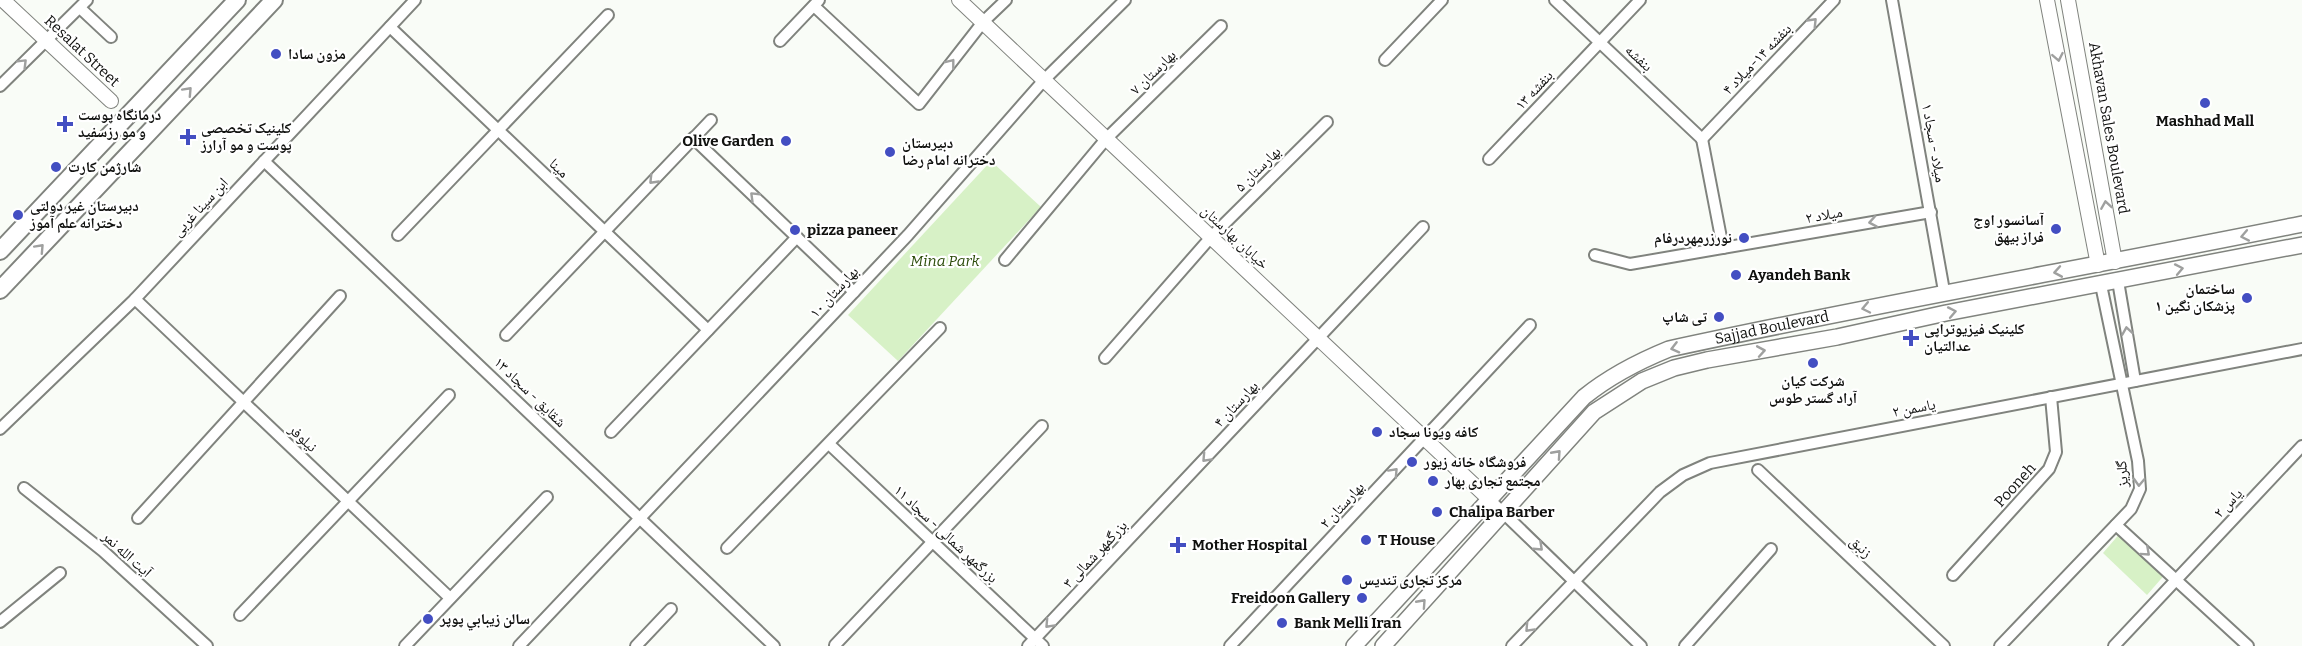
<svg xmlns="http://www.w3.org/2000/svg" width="2302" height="646" viewBox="0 0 2302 646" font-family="Bitter,'Noto Naskh Arabic',serif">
<rect width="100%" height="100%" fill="#f9fcf7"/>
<g fill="#d7f1c6">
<polygon points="991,161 1041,207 898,361 848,315"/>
<polygon points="2122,531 2167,572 2147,595 2103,553"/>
</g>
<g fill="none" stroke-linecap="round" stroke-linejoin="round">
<g stroke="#80837e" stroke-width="14">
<g id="minor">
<polyline points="1555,0 1702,139"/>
<polyline points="1892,0 1944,291"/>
<polyline points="814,6 919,104 983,22 1006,0"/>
<polyline points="80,8 111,37"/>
<polyline points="390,27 708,330"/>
<polyline points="780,41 819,0"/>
<polyline points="1385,60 1442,0"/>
<polyline points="0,86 87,0"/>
<polyline points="693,138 854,292"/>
<polyline points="1702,139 1834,0"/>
<polyline points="1702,139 1723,248"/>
<polyline points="1489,159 1640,0"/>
<polyline points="264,161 774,646"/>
<polyline points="398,235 608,15"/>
<polyline points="1595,255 1630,264 1931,212"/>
<polyline points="1005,260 1106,139 1221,26"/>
<polyline points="2118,281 2135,381"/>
<polyline points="135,299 450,598"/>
<polyline points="506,335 711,120"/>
<polyline points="1105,358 1211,237 1327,122"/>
<polyline points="0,429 135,299 415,0"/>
<polyline points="611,432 797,237"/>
<polyline points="829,444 1043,646"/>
<polyline points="1758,470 1944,646"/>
<polyline points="24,488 103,551 207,646"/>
<polyline points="1489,499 1641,646"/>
<polyline points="138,518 340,296"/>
<polyline points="2116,525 2248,646"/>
<polyline points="727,548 940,328"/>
<polyline points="1953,575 2049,469 2056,452 2051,397"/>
<polyline points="240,615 449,395"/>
<polyline points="0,622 60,573"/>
<polyline points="835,645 1042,426"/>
<polyline points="405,646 547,497"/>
<polyline points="519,646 908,235 1044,80 1125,0"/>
<polyline points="636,646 671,609"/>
<polyline points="1028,646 1423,227"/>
<polyline points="1230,646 1530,325"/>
<polyline points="1512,646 1660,492 1683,475 1710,463 2302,349"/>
<polyline points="1685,646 1771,549"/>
<polyline points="2000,646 2131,509 2140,489 2138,461 2101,285"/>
<polyline points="2114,646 2302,446"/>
</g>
</g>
<g stroke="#80837e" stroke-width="16">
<g id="tertiary">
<polyline points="3,0 111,101"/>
<polyline points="959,0 1489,499"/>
<polyline points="2047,0 2098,265"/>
<polyline points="2068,0 2115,262"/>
</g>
</g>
<g stroke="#80837e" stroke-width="18">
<g id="secondary">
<path id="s1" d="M1354,646L1584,397C1610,376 1637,362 1669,349C1879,303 2091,267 2302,224"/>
<polyline points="1383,646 1594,412 1642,381 1674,368 1707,360 1837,337 1946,313 2302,245"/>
</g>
</g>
<g stroke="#80837e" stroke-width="20">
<g id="primary">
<polyline points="0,251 237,0"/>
<polyline points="0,290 274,0"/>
</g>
</g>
<use href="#minor" stroke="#fff" stroke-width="10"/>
<use href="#tertiary" stroke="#fff" stroke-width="14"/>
<use href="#secondary" stroke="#fff" stroke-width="15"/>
<use href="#primary" stroke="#fff" stroke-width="16"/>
</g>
<defs><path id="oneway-chevron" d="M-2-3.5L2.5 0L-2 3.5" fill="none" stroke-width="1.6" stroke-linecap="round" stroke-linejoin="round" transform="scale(1.5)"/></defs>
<g stroke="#9fa09f">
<use href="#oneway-chevron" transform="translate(1813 22) rotate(-46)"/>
<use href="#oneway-chevron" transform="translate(2058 57) rotate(79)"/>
<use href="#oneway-chevron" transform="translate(23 63) rotate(-45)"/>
<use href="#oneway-chevron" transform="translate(951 63) rotate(-52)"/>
<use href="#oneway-chevron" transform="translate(188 91) rotate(-47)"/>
<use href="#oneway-chevron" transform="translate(653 180) rotate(134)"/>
<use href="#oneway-chevron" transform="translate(754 196) rotate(-136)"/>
<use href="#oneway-chevron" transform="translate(2106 205) rotate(-99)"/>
<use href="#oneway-chevron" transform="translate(1873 222) rotate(170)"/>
<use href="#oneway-chevron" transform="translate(2245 236) rotate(169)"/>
<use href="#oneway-chevron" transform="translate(40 248) rotate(-47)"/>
<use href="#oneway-chevron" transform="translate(2179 269) rotate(-11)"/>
<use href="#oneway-chevron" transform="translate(2058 272) rotate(170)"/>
<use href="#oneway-chevron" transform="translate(1866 308) rotate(168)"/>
<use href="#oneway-chevron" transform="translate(1952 312) rotate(-11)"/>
<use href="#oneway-chevron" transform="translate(2127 331) rotate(-99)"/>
<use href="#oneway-chevron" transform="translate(1675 348) rotate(166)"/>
<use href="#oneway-chevron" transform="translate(1761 351) rotate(-10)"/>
<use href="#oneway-chevron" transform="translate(1557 454) rotate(-48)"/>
<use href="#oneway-chevron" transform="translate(1206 458) rotate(133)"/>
<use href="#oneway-chevron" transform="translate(1394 472) rotate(-47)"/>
<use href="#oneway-chevron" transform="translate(2139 482) rotate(92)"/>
<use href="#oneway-chevron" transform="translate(1539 547) rotate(43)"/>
<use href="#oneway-chevron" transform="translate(2146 552) rotate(42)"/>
<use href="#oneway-chevron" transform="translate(1422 603) rotate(-48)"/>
<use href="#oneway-chevron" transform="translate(1049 624) rotate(133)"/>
<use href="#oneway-chevron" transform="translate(1529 628) rotate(133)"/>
</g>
<g fill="#434ec2" stroke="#fff" stroke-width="2">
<circle cx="276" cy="54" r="6"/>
<circle cx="2205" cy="103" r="6"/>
<path d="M62 115h6v6h6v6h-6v6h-6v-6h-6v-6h6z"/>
<path d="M185 128h6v6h6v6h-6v6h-6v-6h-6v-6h6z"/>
<circle cx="786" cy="141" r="6"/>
<circle cx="890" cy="152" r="6"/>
<circle cx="56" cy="167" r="6"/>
<circle cx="18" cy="215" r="6"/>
<circle cx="2056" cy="229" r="6"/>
<circle cx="795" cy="230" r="6"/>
<circle cx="1744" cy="238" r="6"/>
<circle cx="1736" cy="275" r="6"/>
<circle cx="2247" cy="298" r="6"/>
<circle cx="1719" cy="317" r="6"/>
<path d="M1908 329h6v6h6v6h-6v6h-6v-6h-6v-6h6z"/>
<circle cx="1813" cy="363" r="6"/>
<circle cx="1377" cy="432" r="6"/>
<circle cx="1412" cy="462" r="6"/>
<circle cx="1433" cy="481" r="6"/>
<circle cx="1437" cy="512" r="6"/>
<circle cx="1366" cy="540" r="6"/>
<path d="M1175 536h6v6h6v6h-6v6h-6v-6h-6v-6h6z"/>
<circle cx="1347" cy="580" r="6"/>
<circle cx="1362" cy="598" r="6"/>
<circle cx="428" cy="619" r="6"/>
<circle cx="1282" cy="623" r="6"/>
</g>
<g text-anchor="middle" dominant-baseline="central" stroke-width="4.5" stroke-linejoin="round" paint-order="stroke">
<g font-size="15" fill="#10110f" stroke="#fff">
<text transform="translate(82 51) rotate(43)">Resalat Street</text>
<text transform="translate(1639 58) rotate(43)">بنفشه</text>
<text transform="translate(1757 59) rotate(-46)">بنفشه ۱۴-میلاد ۴</text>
<text transform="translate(1153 72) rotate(-44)">بهارستان ۷</text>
<text transform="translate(1534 90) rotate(-47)">بنفشه ۱۳</text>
<text transform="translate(2109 128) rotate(80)">Akhavan Sales Boulevard</text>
<text transform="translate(1934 143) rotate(80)">میلاد - سجاد ۱</text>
<text transform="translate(559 168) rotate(44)">مینا</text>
<text transform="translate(1258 169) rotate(-45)">بهارستان ۵</text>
<text transform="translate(200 207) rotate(-47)">ابن سینا غربی</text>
<text transform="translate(1824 215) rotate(-10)">میلاد ۲</text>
<text transform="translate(1235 237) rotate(43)">خیابان بهارستان</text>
<text transform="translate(834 292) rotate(-47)">بهارستان ۱۰</text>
<text stroke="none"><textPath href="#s1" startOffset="542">Sajjad Boulevard</textPath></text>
<text transform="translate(530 392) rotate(44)">شقایق - سجاد ۱۳</text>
<text transform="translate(1236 404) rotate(-47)">بهارستان ۴</text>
<text transform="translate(1914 408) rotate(-11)">یاسمن ۲</text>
<text transform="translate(303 438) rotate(43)">نیلوفر</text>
<text transform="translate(2122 474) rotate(-93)">گلریز</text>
<text transform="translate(2015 485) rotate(-48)">Pooneh</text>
<text transform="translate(2228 503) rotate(-47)">یاس ۲</text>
<text transform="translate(1342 505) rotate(-47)">بهارستان ۲</text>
<text transform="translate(946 534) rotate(43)">بزرگمهر شمالی - سجاد ۱۱</text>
<text transform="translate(1861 547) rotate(43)">زنبق</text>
<text transform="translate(127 554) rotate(42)">آیت الله نمر</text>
<text transform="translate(1095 554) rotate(-47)">بزرگمهر شمالی ۳</text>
</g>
<g font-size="15" font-weight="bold" fill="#10110f" stroke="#fff" text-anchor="start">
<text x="288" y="54">مزون سادا</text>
<text x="78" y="115">درمانگاه پوست<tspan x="78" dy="17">و مو رزسفید</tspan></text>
<text x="2205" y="121" text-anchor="middle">Mashhad Mall</text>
<text x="201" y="128">کلینیک تخصصی<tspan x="201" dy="17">پوست و مو آرارز</tspan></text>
<text x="774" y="141" text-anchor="end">Olive Garden</text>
<text x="902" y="143">دبیرستان<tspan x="902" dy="17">دخترانه امام رضا</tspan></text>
<text x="68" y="167">شارژمن کارت</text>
<text x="30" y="206">دبیرستان غیر دولتی<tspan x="30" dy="17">دخترانه علم آموز</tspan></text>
<text x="2044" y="220" text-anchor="end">آسانسور اوج<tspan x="2044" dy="17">فراز بیهق</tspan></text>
<text x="807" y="230">pizza paneer</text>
<text x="1732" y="238" text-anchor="end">نورزرمهردرفام</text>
<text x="1748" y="275">Ayandeh Bank</text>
<text x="2235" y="289" text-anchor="end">ساختمان<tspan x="2235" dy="17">پزشکان نگین ۱</tspan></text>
<text x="1707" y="317" text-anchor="end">تی شاپ</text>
<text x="1924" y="329">کلینیک فیزیوتراپی<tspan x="1924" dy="17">عدالتیان</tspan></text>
<text x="1813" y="381" text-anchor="middle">شرکت کیان<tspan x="1813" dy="17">آراد گستر طوس</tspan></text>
<text x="1389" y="432">کافه ویونا سجاد</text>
<text x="1424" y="462">فروشگاه خانه زیور</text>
<text x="1445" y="481">مجتمع تجاری بهار</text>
<text x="1449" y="512">Chalipa Barber</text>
<text x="1378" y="540">T House</text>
<text x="1192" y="545">Mother Hospital</text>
<text x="1359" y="580">مرکز تجاری تندیس</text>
<text x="1350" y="598" text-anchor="end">Freidoon Gallery</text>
<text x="440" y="619">سالن زيبابي پوپر</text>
<text x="1294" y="623">Bank Melli Iran</text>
</g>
<g font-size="15" font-style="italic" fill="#2c4c0a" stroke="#fff">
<text x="945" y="261">Mina Park</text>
</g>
</g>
</svg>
